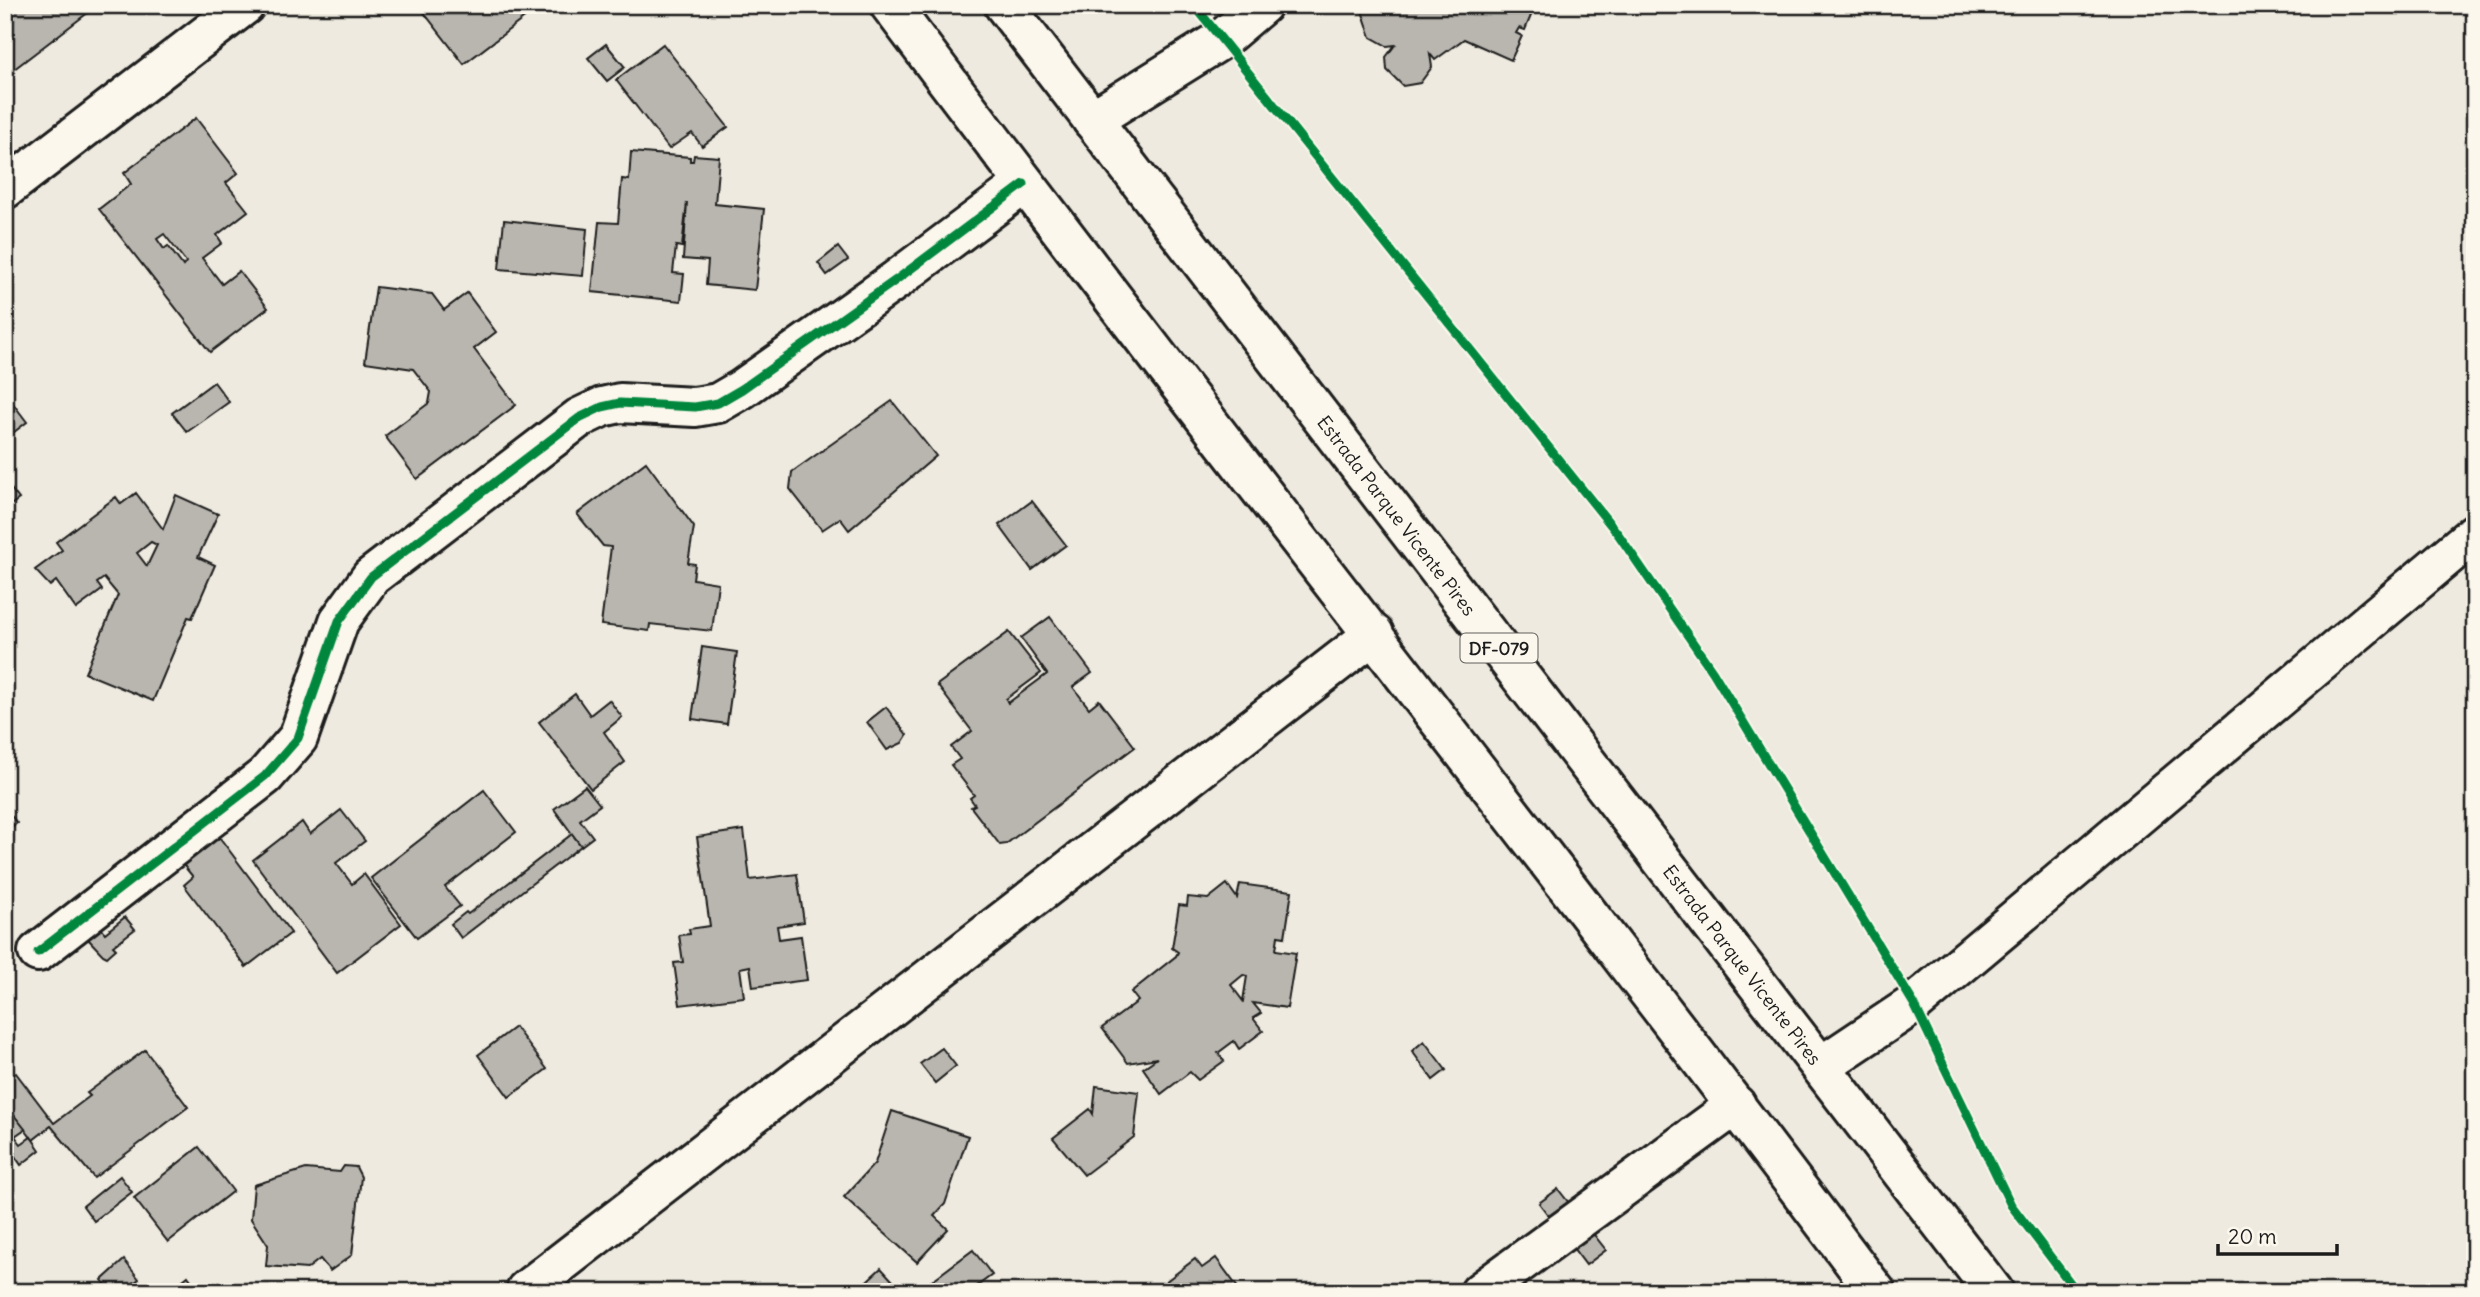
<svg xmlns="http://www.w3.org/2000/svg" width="2480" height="1297" viewBox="0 0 2480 1297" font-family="Delius,sans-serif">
<rect width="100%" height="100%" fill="#eeeadf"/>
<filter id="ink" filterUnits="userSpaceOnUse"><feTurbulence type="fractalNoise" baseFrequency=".0143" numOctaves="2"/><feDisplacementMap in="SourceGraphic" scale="14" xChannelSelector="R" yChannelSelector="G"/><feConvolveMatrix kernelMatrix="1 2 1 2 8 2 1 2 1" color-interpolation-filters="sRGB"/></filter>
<g filter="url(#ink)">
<g fill="#b9b6af" stroke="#1c1c1c" stroke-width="2" fill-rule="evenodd">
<polygon points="5,5 98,5 5,76"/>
<polygon points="418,5 525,5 531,13 464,64"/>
<polygon points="1360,5 1535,5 1535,6 1525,30 1519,28 1516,33 1522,36 1511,60 1464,39 1435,60 1430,54 1432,67 1420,83 1403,86 1387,70 1386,57 1395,45 1387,46 1371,37"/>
<polygon points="606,44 625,67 607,81 588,58"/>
<polygon points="663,44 728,127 702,146 692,133 669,149 616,80"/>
<path d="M196,118L238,173L226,183L248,211L217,235L222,243L202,258L222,284L239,271L268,308L210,352L99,209L131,184L124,173ZM164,234L186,262L183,266L168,246L164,249L157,239Z"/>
<polygon points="631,152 690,157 690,161 693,161 694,155 719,157 715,204 764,209 755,290 706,285 708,261 683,259 687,202 682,247 676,246 673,273 684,274 681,301 592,292 599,222 618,223 622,179 629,180"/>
<polygon points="504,220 587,229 583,276 499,269"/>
<polygon points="838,247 848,260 827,275 818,263"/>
<polygon points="376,287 432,294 444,310 467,293 496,332 474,349 516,405 417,479 385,436 429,403 431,392 413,369 365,362"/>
<polygon points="214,382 229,402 187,432 172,413"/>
<polygon points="5,393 27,422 5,439"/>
<polygon points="892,401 936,456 849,530 840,518 822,530 790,489 792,472"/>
<polygon points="646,462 694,527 688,563 695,564 693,579 718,583 712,631 650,624 649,631 601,625 611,547 603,546 577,514"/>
<polygon points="5,481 19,499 5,509"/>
<path d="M136,493L163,529L176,495L218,514L198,557L215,565L192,618L188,617L153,701L85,673L118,595L104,578L97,583L102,590L76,609L56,581L50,586L35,570L62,550L56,542L116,497L121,504ZM151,542L157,545L147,566L137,553Z"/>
<polygon points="1032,501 1066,545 1032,570 999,525"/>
<polygon points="1050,617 1092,673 1073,687 1089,708 1099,700 1135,747 1006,844 1000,845 971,807 975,805 970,798 974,795 951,765 960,759 951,747 972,731 937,685 1009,632 1041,673 1006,699 1008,703 1047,674 1021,638"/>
<polygon points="702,647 737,652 727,724 692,719"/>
<polygon points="575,694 590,715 609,700 622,717 604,732 625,762 591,789 539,722"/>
<polygon points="886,707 907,735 902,743 887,750 867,722"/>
<polygon points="585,786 600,805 580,820 593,837 581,846 554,809"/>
<polygon points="484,790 516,832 445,887 460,906 417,938 371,878"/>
<polygon points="5,808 17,823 5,832"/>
<polygon points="341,810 365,841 336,863 352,884 364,874 401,924 337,973 253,860 302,822 310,834"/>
<polygon points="744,830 750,880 797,874 804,922 777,926 778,932 779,939 801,936 807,980 753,987 750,966 740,968 744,997 680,1005 674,963 683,962 679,935 690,934 689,929 710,926 697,837"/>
<polygon points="217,834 291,933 246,967 184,885 193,877 180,861"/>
<polygon points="572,834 581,846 461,938 451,924 466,912 468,914"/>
<path d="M1227,884L1237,898L1240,884L1292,891L1285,937L1278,936L1276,950L1296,953L1287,1008L1253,1003L1261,1013L1253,1018L1263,1031L1239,1049L1234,1041L1218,1053L1224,1061L1198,1080L1190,1072L1161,1094L1143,1068L1157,1058L1128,1063L1102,1028L1138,1001L1131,992L1176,956L1178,952L1172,948L1179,905L1187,906L1188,897L1208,899ZM1243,975L1247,976L1243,1001L1231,985Z"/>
<polygon points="125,917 135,929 113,946 116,949 107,957 103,955 88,939 101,928 105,933"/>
<polygon points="515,1027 547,1069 509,1097 478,1055"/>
<polygon points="1424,1041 1446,1070 1433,1080 1412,1051"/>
<polygon points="942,1048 956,1066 935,1083 920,1064"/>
<polygon points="145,1050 188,1107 94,1178 51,1126 33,1140 5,1104 5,1080 16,1073 54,1123 90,1096 87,1093"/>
<polygon points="1096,1086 1139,1092 1134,1137 1084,1175 1053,1138 1090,1109 1093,1114"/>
<polygon points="5,1104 25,1129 15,1136 21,1144 31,1137 40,1150 21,1165 12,1152 5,1157"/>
<polygon points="892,1111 968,1136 945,1204 934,1216 948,1229 917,1262 844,1197 875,1163"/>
<polygon points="199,1147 233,1191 168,1242 134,1198"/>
<polygon points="344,1166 356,1167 361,1177 352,1255 330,1271 320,1259 307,1269 266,1266 268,1245 251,1219 254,1185 306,1169 340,1172"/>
<polygon points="120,1176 132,1192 94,1221 83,1206"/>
<polygon points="1558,1189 1606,1250 1586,1265 1539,1203"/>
<polygon points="973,1250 992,1275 969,1292 931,1292 926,1285"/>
<polygon points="1216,1258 1241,1292 1152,1292 1195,1259 1202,1268"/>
<polygon points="124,1260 139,1279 126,1289 124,1286 111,1292 102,1280"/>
<polygon points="881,1268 903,1292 855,1292"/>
<polygon points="188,1276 200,1292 168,1292"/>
</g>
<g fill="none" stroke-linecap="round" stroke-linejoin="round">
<g stroke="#1c1c1c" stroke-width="44">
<g id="street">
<polyline points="1092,120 1222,39 1262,5"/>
<polyline points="5,189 245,5"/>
<polyline points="38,952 265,776 298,738 339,621 371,577 579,418 602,407 620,403 695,407 718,403 742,389 896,280 1024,184"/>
<polyline points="1821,1066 1914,1004 2475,533"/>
<polyline points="526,1290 1374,634"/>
<polyline points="1480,1292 1736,1105"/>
</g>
</g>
<g stroke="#1c1c1c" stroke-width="44">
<g id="primary">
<path d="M890,5C1214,437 1552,859 1876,1292"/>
<path id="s1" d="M1004,5L1994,1292"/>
</g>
</g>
<use href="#street" stroke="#fbf7ec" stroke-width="38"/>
<use href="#primary" stroke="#fbf7ec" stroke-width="38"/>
<g stroke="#fbf7ec" stroke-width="13">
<g id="cycleway">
<polyline points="1194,5 1618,534 1713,672 1914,1004 2011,1205 2077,1292"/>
<polyline points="38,952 265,776 298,738 339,621 371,577 579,418 602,407 620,403 695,407 718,403 742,389 896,280 1024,184"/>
</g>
</g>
<use href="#cycleway" stroke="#00873e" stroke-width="9"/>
</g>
</g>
<g text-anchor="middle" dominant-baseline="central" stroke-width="5" stroke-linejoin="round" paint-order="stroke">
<rect fill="#fbf7ec" stroke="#5f5e5a" stroke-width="2" x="1460.5" y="633.5" width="77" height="29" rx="5"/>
<g font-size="18" font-weight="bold" fill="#1c1c1c">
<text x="1499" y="648">DF-079</text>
</g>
<g font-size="19" fill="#1c1c1c" stroke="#fbf7ec">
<text stroke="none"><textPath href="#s1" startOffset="644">Estrada Parque Vicente Pires</textPath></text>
<text stroke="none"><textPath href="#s1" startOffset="1211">Estrada Parque Vicente Pires</textPath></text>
</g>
</g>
<rect width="2480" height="1297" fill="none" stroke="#fbf7ec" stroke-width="28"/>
<rect x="14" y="14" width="2452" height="1269" fill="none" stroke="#1c1c1c" stroke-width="2.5" filter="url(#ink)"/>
<path d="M2218 1244v10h119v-10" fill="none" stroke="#1c1c1c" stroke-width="3.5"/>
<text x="2228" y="1244" font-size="21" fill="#1c1c1c" stroke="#fbf7ec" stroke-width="5" paint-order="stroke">20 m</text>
</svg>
